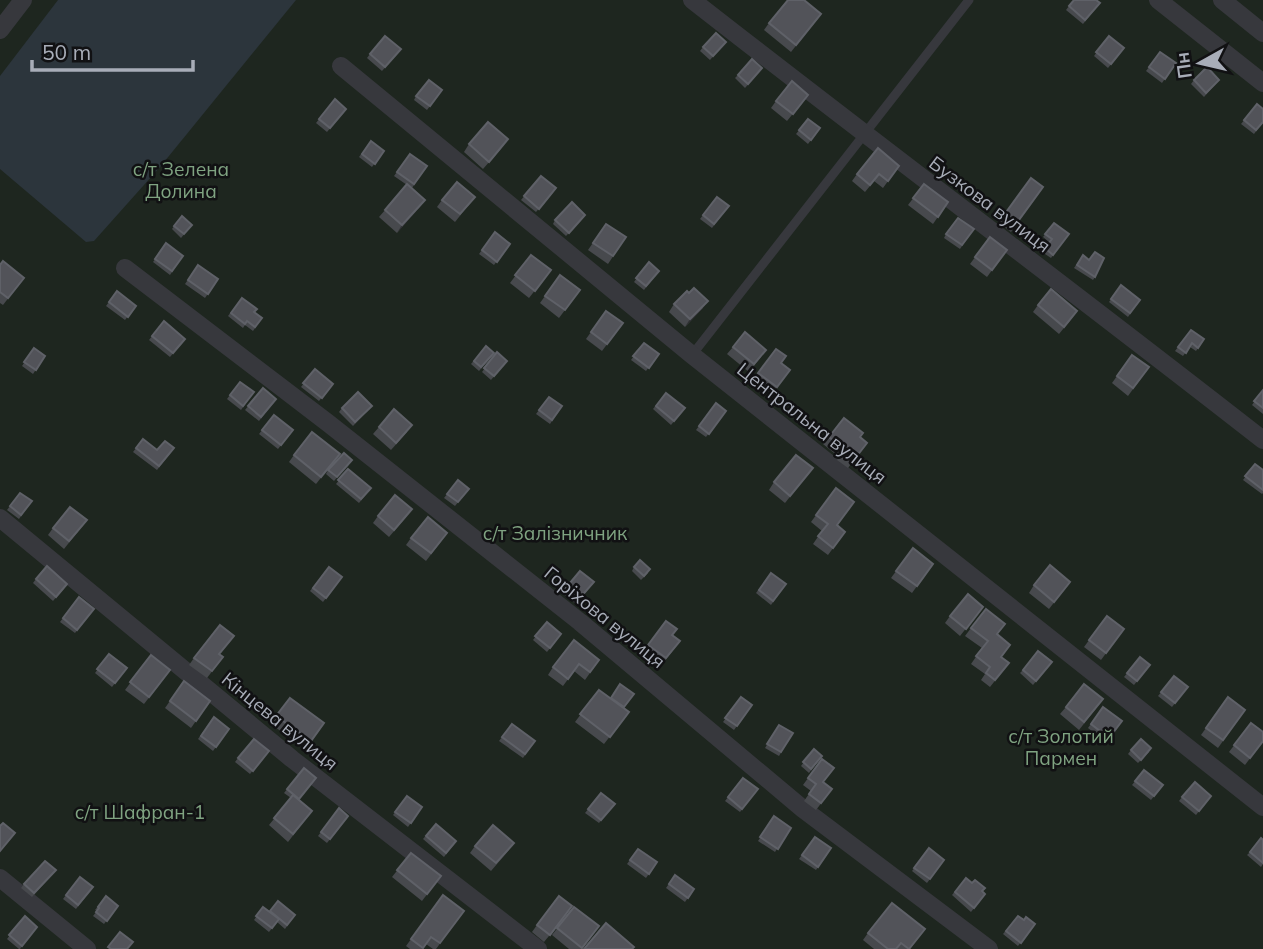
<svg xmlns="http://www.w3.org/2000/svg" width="1263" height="949" viewBox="0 0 1263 949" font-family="Mulish,sans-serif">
<rect width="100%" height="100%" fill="#161618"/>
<rect fill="#1e261f" x="0" y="0" width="1263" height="949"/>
<polygon fill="#2c353c" points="58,0 296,0 160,167 94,241 86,242 0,169 0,76"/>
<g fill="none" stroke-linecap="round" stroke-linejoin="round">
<polyline stroke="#37383d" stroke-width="9" points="692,355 969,0"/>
<g stroke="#37383d" stroke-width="18">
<path d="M692,0C881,148 1074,292 1263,440"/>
<polyline points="1158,0 1263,83"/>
<polyline points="1222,0 1263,33"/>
<polyline points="0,30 23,0"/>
<polyline points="341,66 692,355 1263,807"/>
<polyline points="125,268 328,423 580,622 803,809 989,949"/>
<polyline points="0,518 292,759 538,949"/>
<polyline points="0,878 87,949"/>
</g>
</g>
<g fill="#47494d">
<polygon points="1100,3 1083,24 1066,10 1069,6"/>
<polygon points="821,14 791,52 764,30 769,23"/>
<polygon points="1109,36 1124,48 1108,68 1094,56"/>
<polygon points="726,42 710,60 700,51 703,47"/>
<polygon points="401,49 382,71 367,58 370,54"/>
<polygon points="1160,52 1176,63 1162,83 1146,71"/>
<polygon points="759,72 745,88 735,78 738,75"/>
<polygon points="1194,80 1219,80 1204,97 1191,84"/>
<polygon points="442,90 427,110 414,100 416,96"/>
<polygon points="808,95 787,121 771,108 776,101"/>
<polygon points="335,99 346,109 327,132 316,123"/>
<polygon points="1257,104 1263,122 1254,134 1241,124"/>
<polygon points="808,119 820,128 808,144 796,134"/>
<polygon points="371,141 384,151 372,167 359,157"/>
<polygon points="469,144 503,146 483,169 464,152"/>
<polygon points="410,154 427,166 412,188 425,200 397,233 379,217 407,185 394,176"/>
<polygon points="899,166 883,188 874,181 865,192 852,181 857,174"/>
<polygon points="541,176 553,192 536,212 521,200"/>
<polygon points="1031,178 1043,187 1011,232 999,223"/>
<polygon points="924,184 948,202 933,224 908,205"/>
<polygon points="475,197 455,222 437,207 442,200"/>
<polygon points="729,206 712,228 700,219 703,215"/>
<polygon points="583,218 566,236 553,224 555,220"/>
<polygon points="1054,223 1069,234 1051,258 1042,252 1049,242 1043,237"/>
<polygon points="606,224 626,237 608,264 588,250"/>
<polygon points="192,225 181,238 172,229 174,226"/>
<polygon points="974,229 960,249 944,238 946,234"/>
<polygon points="495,232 510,244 494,265 479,254"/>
<polygon points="990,237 1007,250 987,277 970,264"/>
<polygon points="531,255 551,270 529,298 510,283"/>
<polygon points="1083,255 1095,277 1093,280 1074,268"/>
<polygon points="183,256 170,275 153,262 155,259"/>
<polygon points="649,262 659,271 644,290 634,282"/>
<polygon points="0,265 24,278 3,305 0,303"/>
<polygon points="198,265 218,279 205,298 185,284"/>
<polygon points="560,275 580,290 559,318 540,303"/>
<polygon points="1121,285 1140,300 1128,317 1109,302"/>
<polygon points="117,291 136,306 125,320 106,306"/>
<polygon points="689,293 703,308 685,327 669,312 674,304"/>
<polygon points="242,298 254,312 262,318 253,331 245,325 243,328 228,316"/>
<polygon points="1038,305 1072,318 1059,334 1033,312"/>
<polygon points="606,311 623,323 602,351 586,339"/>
<polygon points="164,321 185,339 170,357 149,340"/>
<polygon points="1191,330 1204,339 1196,351 1190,347 1183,356 1175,351"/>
<polygon points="644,343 659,354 646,371 631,360"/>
<polygon points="486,346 491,357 479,371 471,364"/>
<polygon points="733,347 761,357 749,372 727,354"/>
<polygon points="34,348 45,356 33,374 22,366"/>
<polygon points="776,349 782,363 790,370 772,394 753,380"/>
<polygon points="497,352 507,361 491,380 482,372"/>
<polygon points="1132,355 1149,367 1128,396 1112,383"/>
<polygon points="315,369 333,384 319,401 301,387"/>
<polygon points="263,388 276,399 259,421 245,410"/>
<polygon points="1263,390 1263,414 1252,405"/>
<polygon points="254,392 241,410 227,399 230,395"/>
<polygon points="666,393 685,408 671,425 653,409"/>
<polygon points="549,397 562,406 550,424 536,414"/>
<polygon points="716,403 726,411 706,437 696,430"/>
<polygon points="372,406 353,426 339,412 342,408"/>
<polygon points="274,415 293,430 278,449 259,434"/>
<polygon points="379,427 407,432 391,450 373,434"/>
<polygon points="829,437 860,437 867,443 848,468 837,460 839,457 823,444"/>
<polygon points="143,439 157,450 174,448 157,470 133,452"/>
<polygon points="340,454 316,484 289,462 294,455"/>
<polygon points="352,460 334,481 326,474 328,470"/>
<polygon points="1255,464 1263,470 1263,493 1262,494 1243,480"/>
<polygon points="813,468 785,503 769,490 774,482"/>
<polygon points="348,469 371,488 359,503 336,484"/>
<polygon points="458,480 469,489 455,506 444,498"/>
<polygon points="836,488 837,525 845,532 828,555 813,544 822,531 811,522"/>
<polygon points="20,493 32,501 19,519 7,510"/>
<polygon points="378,516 407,516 389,537 373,523"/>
<polygon points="87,520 64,549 48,535 53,528"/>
<polygon points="411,538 442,540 426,561 406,545"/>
<polygon points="913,548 933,564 912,593 891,578"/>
<polygon points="329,567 342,577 323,602 310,591"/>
<polygon points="634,567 648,573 641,580 632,571"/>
<polygon points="580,571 594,582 576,604 562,593"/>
<polygon points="771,573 786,584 771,605 756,593"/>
<polygon points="36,579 65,587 53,601 33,583"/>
<polygon points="1070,582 1049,609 1029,593 1034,585"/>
<polygon points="79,597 94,609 75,633 60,622"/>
<polygon points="983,607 960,636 945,623 950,616"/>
<polygon points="1107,616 1124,629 1101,660 1084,647"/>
<polygon points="666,621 677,629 673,635 680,641 661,666 643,652"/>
<polygon points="547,622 561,634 547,652 533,640"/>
<polygon points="971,628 998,634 1001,657 1009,663 990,687 981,680 985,674 971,664 982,648 965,636"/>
<polygon points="109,654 127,668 112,687 95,673"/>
<polygon points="151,655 165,677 144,704 125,690"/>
<polygon points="220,655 223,657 207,678 189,665 194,658"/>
<polygon points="1140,657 1150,665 1134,685 1124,677"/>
<polygon points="599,660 585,680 574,671 563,686 548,675 553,667"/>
<polygon points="1052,662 1033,685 1020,673 1023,670"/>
<polygon points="1174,676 1188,687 1172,707 1158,696"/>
<polygon points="184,681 210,701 191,728 165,708"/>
<polygon points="599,690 610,698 634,694 624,708 629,712 604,744 575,722"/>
<polygon points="741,697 752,705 734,730 723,722"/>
<polygon points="1228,697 1245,710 1218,748 1201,735"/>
<polygon points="290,698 324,723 305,749 271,724"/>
<polygon points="1066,707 1097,707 1079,730 1060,714"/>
<polygon points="1103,707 1122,721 1106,742 1088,728"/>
<polygon points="214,717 229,729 213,751 198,739"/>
<polygon points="1251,723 1263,741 1245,765 1229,752"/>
<polygon points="512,724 535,741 523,758 499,741"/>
<polygon points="779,725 793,733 779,756 765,748"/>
<polygon points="814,749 822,756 809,773 801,766"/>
<polygon points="1131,750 1149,752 1138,763 1128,754"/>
<polygon points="269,751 250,774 235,762 238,758"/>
<polygon points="822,759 823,783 832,789 816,810 804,801 811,791 803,785"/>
<polygon points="304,768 299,799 312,811 288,842 269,825 291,798 284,793"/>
<polygon points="1144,770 1163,785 1151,800 1132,785"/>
<polygon points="743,778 758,789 740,812 725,801"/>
<polygon points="601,793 615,804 599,823 585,813"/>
<polygon points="407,796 422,807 408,827 393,815"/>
<polygon points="1211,796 1196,815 1179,801 1182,797"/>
<polygon points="339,808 348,816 327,843 318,836"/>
<polygon points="774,816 791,828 775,852 758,841"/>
<polygon points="436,824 456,841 444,857 423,839"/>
<polygon points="815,837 831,848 816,870 799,859"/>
<polygon points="1263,840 1263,864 1261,867 1247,855"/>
<polygon points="475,846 509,850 491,871 470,853"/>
<polygon points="929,848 944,860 927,883 912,871"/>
<polygon points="638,849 657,862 646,878 627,864"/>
<polygon points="411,853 441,876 422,901 392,877"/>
<polygon points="53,874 32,897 21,888 24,884"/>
<polygon points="675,875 694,889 685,902 666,888"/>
<polygon points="966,878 985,894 971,912 952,895"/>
<polygon points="93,887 76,909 63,899 66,895"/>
<polygon points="443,895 464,911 436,949 433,949 426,944 422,949 410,949 406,946"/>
<polygon points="106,896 118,906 104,924 93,916 97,911 95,910"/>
<polygon points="278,901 295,915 285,929 277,922 269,932 254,920 263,907 269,912"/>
<polygon points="574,907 599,926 582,949 569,949 552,935"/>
<polygon points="567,914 544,942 532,932 537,925"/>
<polygon points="25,916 37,927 20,949 19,949 7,939"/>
<polygon points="1018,916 1024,920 1035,924 1018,946 1003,934"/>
<polygon points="925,929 910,949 874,949 863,940 868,933"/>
</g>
<g fill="#2f3033">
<polygon points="425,200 420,207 397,233 402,225"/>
<polygon points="708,301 703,308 685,327 690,319"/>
</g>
<g fill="#525359" stroke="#5f6168" stroke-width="2">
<polygon points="788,0 804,0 821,14 796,45 769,23"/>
<polygon points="1074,0 1096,0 1100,3 1085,20 1069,6"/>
<polygon points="716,33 726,42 713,56 703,47"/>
<polygon points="385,36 401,49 385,67 370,54"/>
<polygon points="1109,36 1124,48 1111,64 1096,52"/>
<polygon points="1160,52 1176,63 1165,79 1149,67"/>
<polygon points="752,59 762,68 748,84 738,75"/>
<polygon points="1207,67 1219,80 1206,93 1194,80"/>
<polygon points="429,80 442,90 430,106 416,96"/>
<polygon points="792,81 808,95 793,114 776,101"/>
<polygon points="335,99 346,109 330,128 319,119"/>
<polygon points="1257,104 1263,109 1263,122 1256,130 1244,120"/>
<polygon points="808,119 820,128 811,140 799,130"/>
<polygon points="488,122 508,139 489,162 469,144"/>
<polygon points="371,141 384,151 375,164 362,154"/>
<polygon points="878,148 899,166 888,181 879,174 870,185 857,174"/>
<polygon points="410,154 427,166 414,184 397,172"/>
<polygon points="541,176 556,188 539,209 524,196"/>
<polygon points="1031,178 1043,187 1016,224 1004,215"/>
<polygon points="457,182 475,197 460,214 442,200"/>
<polygon points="407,184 425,200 402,225 385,210"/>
<polygon points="924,184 948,202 938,217 913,198"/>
<polygon points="717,197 729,206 714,224 703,215"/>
<polygon points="572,202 585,215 569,233 555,220"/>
<polygon points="182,216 192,225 184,234 174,226"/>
<polygon points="958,218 974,229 962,245 946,234"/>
<polygon points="1054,223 1069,234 1053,255 1045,248 1052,239 1045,234"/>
<polygon points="606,224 626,237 613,256 593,243"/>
<polygon points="495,232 510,244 497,262 482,250"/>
<polygon points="990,237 1007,250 992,270 975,257"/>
<polygon points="166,243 183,256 172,271 155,259"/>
<polygon points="1095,252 1104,258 1095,277 1077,265 1083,255 1089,260"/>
<polygon points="531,255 551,270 535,291 515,275"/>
<polygon points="3,261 24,278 8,298 0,292 0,265"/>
<polygon points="649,262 659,271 646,286 636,278"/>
<polygon points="198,265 218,279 208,294 188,280"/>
<polygon points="560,275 580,290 565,310 545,296"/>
<polygon points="1121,285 1140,300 1130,313 1111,299"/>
<polygon points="694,288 708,301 690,319 674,304 687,291 689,293"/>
<polygon points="1051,289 1077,311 1064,327 1038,305"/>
<polygon points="117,291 136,306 128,317 109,302"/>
<polygon points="242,298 257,309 254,312 262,318 255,327 247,321 245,324 231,313"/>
<polygon points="606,311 623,323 607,344 591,332"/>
<polygon points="164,321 185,339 173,353 152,336"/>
<polygon points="1191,330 1204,339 1198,348 1192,343 1186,353 1178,347"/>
<polygon points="745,332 766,350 754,364 733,347"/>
<polygon points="644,343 659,354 649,368 633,356"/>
<polygon points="486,346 494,353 481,367 474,361"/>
<polygon points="34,348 45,356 36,370 24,362"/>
<polygon points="776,349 786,356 781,363 790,370 777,387 758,373"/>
<polygon points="497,352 507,361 494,376 484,368"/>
<polygon points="1132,355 1149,367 1133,388 1117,376"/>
<polygon points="315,369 333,384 322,398 303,383"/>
<polygon points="240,382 254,392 243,406 230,395"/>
<polygon points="263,388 276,399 261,417 248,406"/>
<polygon points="1263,390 1263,408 1254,401"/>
<polygon points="358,392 372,406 355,422 342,408"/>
<polygon points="666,393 685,408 674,421 656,406"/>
<polygon points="549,397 562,406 552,420 539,410"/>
<polygon points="716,403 726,411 709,434 699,426"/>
<polygon points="394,409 412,425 396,443 379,427"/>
<polygon points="274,415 293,430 281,445 262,430"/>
<polygon points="844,418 863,433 860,437 867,443 853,461 843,452 845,450 829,437"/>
<polygon points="312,432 340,454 321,477 294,455"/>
<polygon points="143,439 157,450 165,441 174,448 159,466 136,448"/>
<polygon points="344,453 352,460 337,477 328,470"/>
<polygon points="796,455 813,468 790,496 774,482"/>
<polygon points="1255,464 1263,470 1263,490 1245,476"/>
<polygon points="348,469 371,488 361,499 338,480"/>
<polygon points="458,480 469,489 458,502 447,494"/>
<polygon points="836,488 854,502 837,525 845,532 833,548 818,536 828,524 816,515"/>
<polygon points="20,493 32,501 21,515 10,506"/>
<polygon points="395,495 412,509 394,530 378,516"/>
<polygon points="70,507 87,520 69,541 53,528"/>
<polygon points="428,517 447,533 431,553 411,538"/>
<polygon points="913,548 933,564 917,586 896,571"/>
<polygon points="640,560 650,569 644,576 634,567"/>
<polygon points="1050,565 1070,582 1054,602 1034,585"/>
<polygon points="47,566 67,584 56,597 36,579"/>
<polygon points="329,567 342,577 326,598 313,588"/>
<polygon points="580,571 594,582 578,600 565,589"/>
<polygon points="771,573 786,584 773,601 759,590"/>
<polygon points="968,594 983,607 966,629 950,616"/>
<polygon points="79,597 94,609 77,630 63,618"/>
<polygon points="986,609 1005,624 997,634 1010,645 1001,657 1009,663 995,680 986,673 990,667 976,656 988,641 971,628"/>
<polygon points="1107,616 1124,629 1106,653 1089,640"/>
<polygon points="666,621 677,629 672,635 680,641 666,658 648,645"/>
<polygon points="547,622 561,634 550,648 535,636"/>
<polygon points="220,625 234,636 219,654 223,657 212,671 194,658"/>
<polygon points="574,640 599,660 590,672 579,664 568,679 553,667"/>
<polygon points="1038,651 1052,662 1036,681 1023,670"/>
<polygon points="109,654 127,668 115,683 97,669"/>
<polygon points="151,655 170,670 149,697 130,682"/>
<polygon points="1140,657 1150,665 1137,681 1127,673"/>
<polygon points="1174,676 1188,687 1175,703 1161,692"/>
<polygon points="184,681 210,701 196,721 170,701"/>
<polygon points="620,684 634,694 624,707 611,698"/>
<polygon points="1084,684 1103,699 1084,722 1066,707"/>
<polygon points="599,690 629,712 610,737 580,714"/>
<polygon points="741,697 752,705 737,726 725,718"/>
<polygon points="1228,697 1245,710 1223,740 1206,728"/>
<polygon points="290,698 324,723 311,741 276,716"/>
<polygon points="1103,707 1122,721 1109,738 1091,724"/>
<polygon points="214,717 229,729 216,747 201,736"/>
<polygon points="1251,723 1263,732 1263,741 1250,758 1234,745"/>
<polygon points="512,724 535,741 525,754 502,737"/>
<polygon points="779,725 793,733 781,752 767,744"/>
<polygon points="254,739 269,751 253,771 238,758"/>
<polygon points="1141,739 1151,748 1141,760 1131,750"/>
<polygon points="814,749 822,756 811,769 803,762"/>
<polygon points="822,759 834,768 823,782 832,789 821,803 809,794 816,784 808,778"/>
<polygon points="304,768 316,778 299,799 287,789"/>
<polygon points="1144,770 1163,785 1154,796 1135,781"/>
<polygon points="743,778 758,789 742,809 728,797"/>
<polygon points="1195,782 1211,796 1199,811 1182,797"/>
<polygon points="601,793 615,804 601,820 588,809"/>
<polygon points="293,795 312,811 293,834 274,818"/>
<polygon points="407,796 422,807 411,823 395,812"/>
<polygon points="339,808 348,816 330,839 321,832"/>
<polygon points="774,816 791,828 778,849 760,837"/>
<polygon points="3,823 15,833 0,851 0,826"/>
<polygon points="436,824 456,841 446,853 426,836"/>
<polygon points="493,825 514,843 496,863 475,846"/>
<polygon points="815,837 831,848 818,867 802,855"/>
<polygon points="1261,838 1263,840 1263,863 1250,852"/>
<polygon points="929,848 944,860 930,879 914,868"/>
<polygon points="638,849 657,862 649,874 630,860"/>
<polygon points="411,853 441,876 427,894 397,870"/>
<polygon points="45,861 56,870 34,893 24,884"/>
<polygon points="675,875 694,889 688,898 669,884"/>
<polygon points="80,877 93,887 78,905 66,895"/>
<polygon points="966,878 972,883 975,880 985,888 982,891 985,894 974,908 955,892"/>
<polygon points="443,895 464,911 440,943 431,937 423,948 411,939"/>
<polygon points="106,896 118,906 107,921 96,912 99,908 98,907"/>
<polygon points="559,896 572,906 550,935 537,925"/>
<polygon points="278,901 295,915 287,925 270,911"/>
<polygon points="892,903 925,929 909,949 901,943 896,949 888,949 868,933"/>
<polygon points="263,907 279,919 272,928 256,916"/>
<polygon points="574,907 599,926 582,948 557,928"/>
<polygon points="25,916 37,927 22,946 9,935"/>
<polygon points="1018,916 1024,920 1026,917 1035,924 1021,943 1006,931"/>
<polygon points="606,923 634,947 632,949 584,949"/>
<polygon points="120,932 133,942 127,949 111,949 108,947"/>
</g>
<g text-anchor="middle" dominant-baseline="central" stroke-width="5" stroke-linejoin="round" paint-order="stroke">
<g font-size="19" fill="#7fa381" stroke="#111113">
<text x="181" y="169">с/т Зелена<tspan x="181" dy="22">Долина</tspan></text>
<text x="555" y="533">с/т Залізничник</text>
<text x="1061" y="736">с/т Золотий<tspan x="1061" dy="22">Пармен</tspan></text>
<text x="140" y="812">с/т Шафран-1</text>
</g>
<g font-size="19" fill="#a8adb8" stroke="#111113">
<text transform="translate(990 204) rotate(37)">Бузкова вулиця</text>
<text transform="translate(812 423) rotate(38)">Центральна вулиця</text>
<text transform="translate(605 617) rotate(39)">Горіхова вулиця</text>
<text transform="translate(280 721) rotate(39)">Кінцева вулиця</text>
</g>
</g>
<g transform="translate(1200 63) rotate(262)" stroke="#111113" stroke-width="5" paint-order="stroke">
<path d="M0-5L12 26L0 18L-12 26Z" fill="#a8adb8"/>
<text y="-10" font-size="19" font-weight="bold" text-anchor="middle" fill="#a8adb8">Пн</text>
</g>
<path d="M32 60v10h161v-10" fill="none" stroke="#a8adb8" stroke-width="3.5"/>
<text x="42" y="60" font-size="21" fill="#a8adb8" stroke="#111113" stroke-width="5" paint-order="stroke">50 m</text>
</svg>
